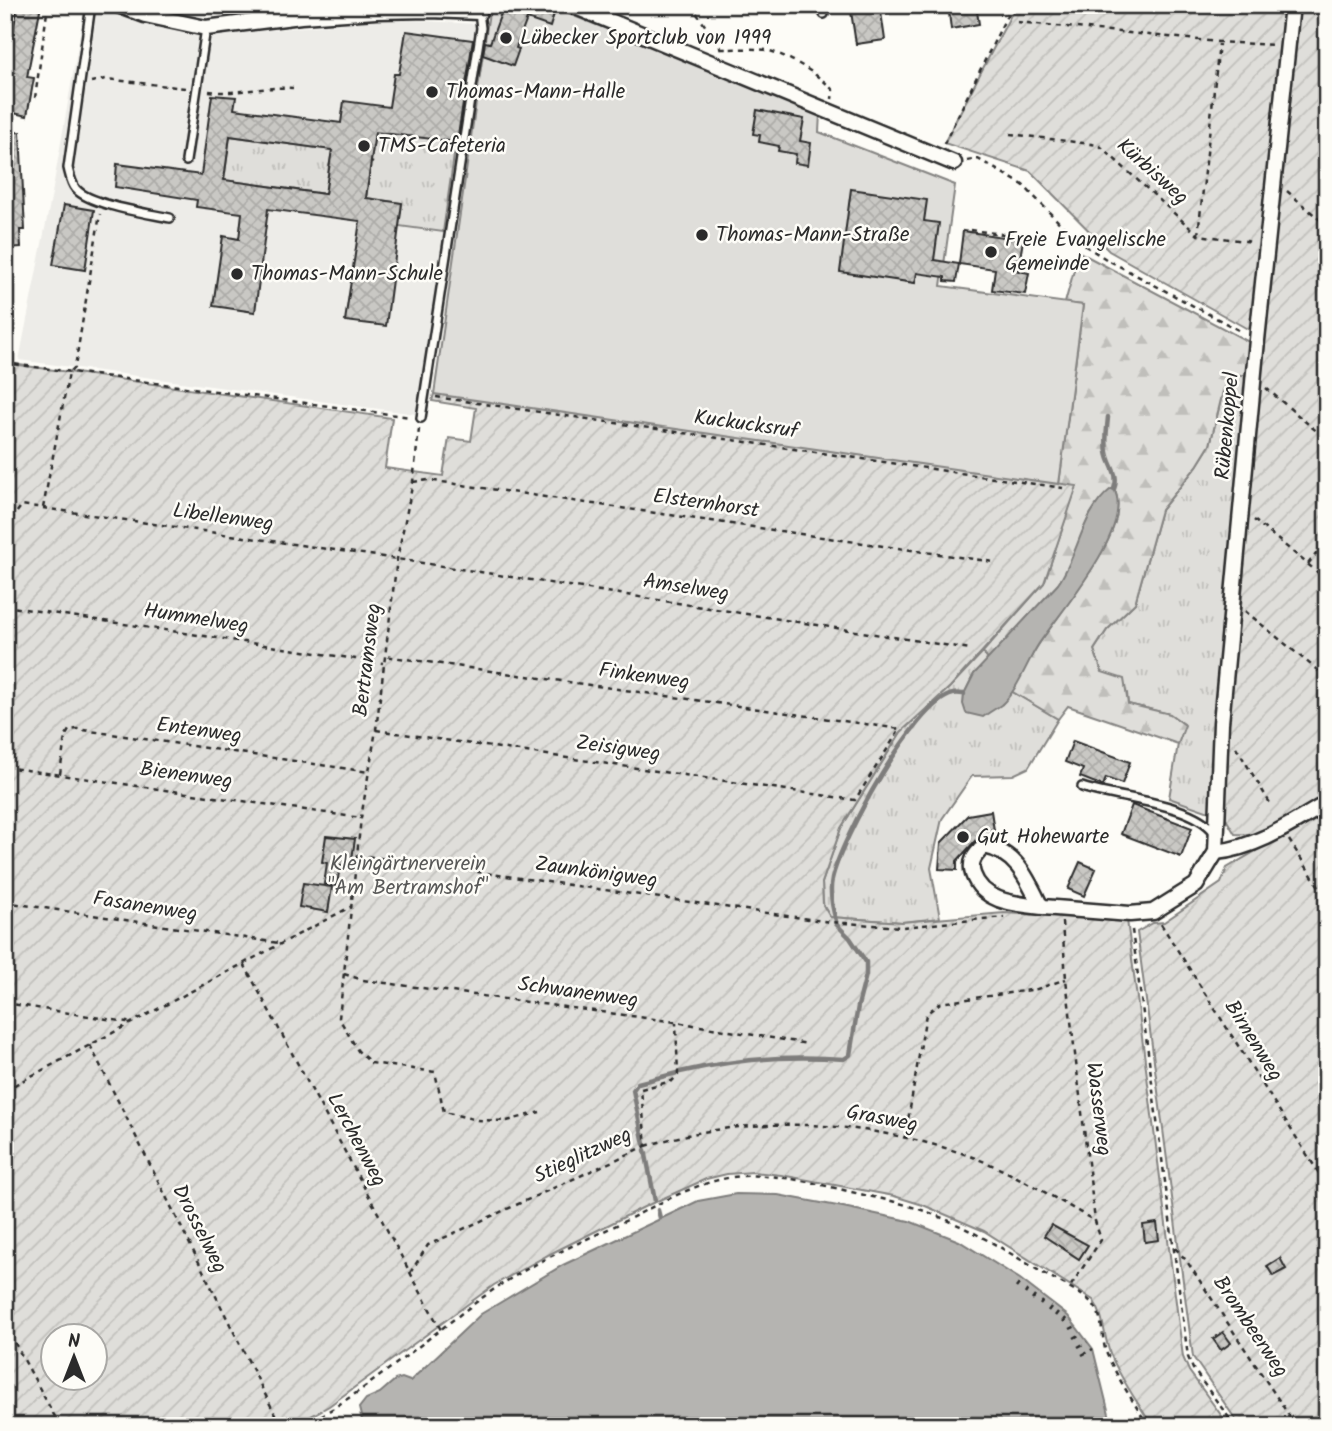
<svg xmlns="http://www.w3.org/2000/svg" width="1332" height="1431" viewBox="0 0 1332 1431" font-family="Kalam,sans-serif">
<defs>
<pattern id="grass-tufts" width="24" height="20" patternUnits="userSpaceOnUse" patternTransform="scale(1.75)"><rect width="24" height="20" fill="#dfdeda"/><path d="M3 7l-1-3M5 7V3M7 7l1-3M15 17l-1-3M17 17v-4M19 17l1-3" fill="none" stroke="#c0bfbb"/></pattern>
<pattern id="forest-firs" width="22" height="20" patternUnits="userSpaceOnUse" patternTransform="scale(1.75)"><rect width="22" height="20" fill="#dfdeda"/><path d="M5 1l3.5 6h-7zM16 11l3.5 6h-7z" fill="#c0bfbb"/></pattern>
<pattern id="garden-furrows" width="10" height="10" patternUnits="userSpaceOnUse" patternTransform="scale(1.75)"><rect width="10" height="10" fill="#dfdeda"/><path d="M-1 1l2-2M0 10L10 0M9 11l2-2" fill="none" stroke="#c0bfbb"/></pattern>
<pattern id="building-cross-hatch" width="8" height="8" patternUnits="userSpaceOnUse" patternTransform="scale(1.75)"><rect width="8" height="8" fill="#c9c8c4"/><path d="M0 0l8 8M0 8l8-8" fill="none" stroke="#adaca9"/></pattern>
</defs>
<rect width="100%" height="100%" fill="#fdfcf7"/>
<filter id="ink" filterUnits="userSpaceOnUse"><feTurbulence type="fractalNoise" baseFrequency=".0143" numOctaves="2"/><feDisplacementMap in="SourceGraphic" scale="14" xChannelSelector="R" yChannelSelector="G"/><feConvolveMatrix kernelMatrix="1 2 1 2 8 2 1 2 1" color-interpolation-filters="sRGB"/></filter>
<g filter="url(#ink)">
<polygon fill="#edece8" points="85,5 93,5 142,22 199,36 393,19 476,24 476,41 416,414 19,360 53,188"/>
<g fill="url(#grass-tufts)" stroke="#858482" stroke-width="2">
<polygon points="375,131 456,142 443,232 399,226 402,203 366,198"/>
<polygon points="230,136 332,150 325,194 224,180"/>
<polygon points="1235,375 1248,375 1212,813 1169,798 1178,744 1184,724 1169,714 1128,704 1127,693 1102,672 1094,650 1107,630 1135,603 1161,510 1197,466 1210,445 1224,387"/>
<polygon points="983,652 988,660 974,674 964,694 1002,704 1011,691 1058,719 1028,768 1013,775 972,776 942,819 931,868 940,918 902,922 830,917 823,905 822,883 841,828 901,732 950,687"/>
</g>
<path fill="url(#forest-firs)" stroke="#858482" stroke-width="2" d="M1079,252L1251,343L1248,375H1235L1224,387L1210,445L1197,466L1161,510L1135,603L1107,630L1094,650L1102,672L1124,679L1128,704L1170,714L1185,725L1178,744L1068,706L1058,719L1011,691C1021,676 1029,659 1039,644C1059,612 1135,527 1114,489C1079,514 1086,539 1067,571C1050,601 1012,635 988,660L983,652L1044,583L1076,487L1059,484L1083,305L1065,303Z"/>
<g fill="url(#garden-furrows)" stroke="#858482" stroke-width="2" fill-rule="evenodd">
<polygon points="1016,5 1286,5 1253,332 1109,251 1030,171 944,143"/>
<polygon points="1298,5 1327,5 1327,796 1260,835 1235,834 1223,814 1226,731 1241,607 1248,515"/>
<path d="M5,363L392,418L385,468L443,476L449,438L471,441L476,408L432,401L434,394L1077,486L1044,583L950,687L901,732L841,828L822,883L823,905L830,917L902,922L1004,913L1127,920L1183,1357L1189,1371L1229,1426H1152C1138,1402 1120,1379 1110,1353C1103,1335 1105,1316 1093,1300L984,1231L923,1205L894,1196L781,1175L753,1172L727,1174L706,1179L646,1206L550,1254L494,1285L329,1406L293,1426H5ZM52,1336H94V1378H52Z"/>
<polygon points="1327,809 1327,1426 1240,1426 1193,1357 1137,932 1153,923 1164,922 1221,883 1227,868"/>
</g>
<polygon fill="#dfdeda" stroke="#858482" stroke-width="2" points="490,5 546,5 820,113 819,132 955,185 941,286 1083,305 1059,484 434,394"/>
<g fill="#b5b4b1" stroke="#7e7d7b" stroke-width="2">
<path d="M1111,489H1114C1135,528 1059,613 1038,645C1026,664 1018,690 1001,705C995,709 988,713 983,717L966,713L963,704L964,694L974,674L1058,584C1079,554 1081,513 1111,489Z"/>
<polygon points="736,1194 778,1195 843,1207 909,1221 959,1241 1020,1279 1068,1316 1093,1349 1112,1426 358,1426 362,1420 359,1408 366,1399 380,1393 395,1380 402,1378 410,1381 481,1314 563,1265 698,1201"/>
</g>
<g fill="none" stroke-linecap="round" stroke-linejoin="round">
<g stroke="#7e7d7b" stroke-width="4.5">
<path d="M1108,417C1107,429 1105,440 1107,452C1109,466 1120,474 1114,489"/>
<path d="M836,921C832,907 829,893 832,879C840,841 915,702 953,694C957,693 960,694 964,694"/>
<path d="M680,1072C734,1059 789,1055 844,1059L850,1055L858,1006L866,975V962L850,938L836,924"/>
<polyline points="644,1144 633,1090 638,1083 677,1073"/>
<polyline points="645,1150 655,1201"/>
<polyline points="658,1210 660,1218"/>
</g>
</g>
<g fill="url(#building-cross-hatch)" stroke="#2b2b2b" stroke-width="2" fill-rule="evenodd">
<polygon points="18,5 41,5 27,77 34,78 27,116 5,111 10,74 5,71"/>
<polygon points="504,5 530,5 554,14 550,27 527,19 516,48 519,49 513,66 483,55 485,42 490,43"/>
<polygon points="850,5 880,5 885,40 856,44"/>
<polygon points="948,5 976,5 979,24 951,29"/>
<path d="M406,31L473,40L457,142L375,132L366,198L402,203L386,326L345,321L360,221L268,209L255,312L213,306L223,236L239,239L242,213L196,207L197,200L115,187L117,164L201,175L212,95L236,97L234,109L341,123L344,101L389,107L394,74H399ZM230,136L332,150L325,194L224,180Z"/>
<polygon points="757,110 804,119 800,141 811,143 808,165 795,163 796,154 778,151 779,146 759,142 760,135 753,134"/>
<polygon points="20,132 25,230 20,230 21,247 6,248 5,133"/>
<polygon points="851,189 927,200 924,221 939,223 934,260 959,264 956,282 945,281 945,277 917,273 915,283 840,272"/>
<polygon points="64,205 94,210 85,270 53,265"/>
<polygon points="963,231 1023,240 1018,271 1029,273 1025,294 992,290 995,269 959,264"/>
<polygon points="1073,741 1130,762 1122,784 1106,778 1103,786 1080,777 1083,769 1065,762"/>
<polygon points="1132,805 1192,828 1181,857 1121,834"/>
<polygon points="991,811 994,830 984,831 957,861 957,870 939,869 941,843 968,815"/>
<polygon points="326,836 355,839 351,866 340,865 337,886 324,884 327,863 322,862"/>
<polygon points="1080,862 1096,869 1084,896 1068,889"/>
<polygon points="303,883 332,887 328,912 299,907"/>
<polygon points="1157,1223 1159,1240 1145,1242 1143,1225"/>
<polygon points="1051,1225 1088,1245 1079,1259 1044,1236"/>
<polygon points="1280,1258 1286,1269 1273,1276 1267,1266"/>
<polygon points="1223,1332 1231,1343 1221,1350 1213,1339"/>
</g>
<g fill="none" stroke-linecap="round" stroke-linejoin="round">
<g stroke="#2b2b2b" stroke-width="12">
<g id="lane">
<path d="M91,5L68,168C70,176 71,183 76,189C90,205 147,213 170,218"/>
<polyline points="823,5 824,14"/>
<polyline points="186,161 206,28"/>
<polyline points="421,418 481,28 479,12"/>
<path d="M1082,787C1116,799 1192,802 1214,832"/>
</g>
</g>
<g stroke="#2b2b2b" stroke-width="19">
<g id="street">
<polyline points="118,5 145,15 206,28 301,16 376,11 431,10 479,12 481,5"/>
<polyline points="571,5 954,163"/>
<path d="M1216,852C1256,848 1293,823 1327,803"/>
<path d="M1043,907C1017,904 983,903 973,874C969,861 975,855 984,846C1015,852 1026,876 1039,903L1043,907L1130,914L1153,912L1196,885L1216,852L1221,723L1257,340L1292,5"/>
</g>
</g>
<g stroke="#2b2b2b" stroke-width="2.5" stroke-dasharray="5 5" stroke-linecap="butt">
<polyline points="691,5 721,49"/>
<polyline points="1309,5 1327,20"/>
<polyline points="1017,22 1219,42 1274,45"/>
<path d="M721,49C735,49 752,48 766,50C788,55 818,74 833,90L832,99"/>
<polyline points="91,82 106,79 185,88"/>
<path d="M209,91C235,95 264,86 293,88"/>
<polyline points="35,98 48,5"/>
<polyline points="1010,134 1099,145 1198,235 1254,242"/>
<polyline points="944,144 1012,5"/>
<polyline points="967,161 978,159 1023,185 1076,240 1106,259 1242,332"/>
<polyline points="371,162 373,163"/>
<polyline points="1287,191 1327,226"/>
<polyline points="970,230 1010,235"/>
<polyline points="1198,235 1219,44"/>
<polyline points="1010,238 1011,229"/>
<polyline points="5,363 411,417"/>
<polyline points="1266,388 1327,440"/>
<polyline points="436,397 1063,488"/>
<polyline points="419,429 413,482 397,559 376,730 361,818 339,1018 358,1051 371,1063 435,1072 444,1112 477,1120 507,1121 540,1112"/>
<polyline points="413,482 428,480 994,562"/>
<polyline points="43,508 397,559 970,649"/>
<polyline points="1254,520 1327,580"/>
<polyline points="5,528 22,505 43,508 69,373 75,367 100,214"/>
<polyline points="1308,564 1327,540"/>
<polyline points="5,606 383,663"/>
<polyline points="1245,611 1327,678"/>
<polyline points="376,730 855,800 900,729 385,656"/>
<polyline points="1236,747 1270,803"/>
<polyline points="5,767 361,818"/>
<polyline points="60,774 65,737 69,730 77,729 369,772"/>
<polyline points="1289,840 1327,899"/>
<polyline points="358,855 830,922 902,927 1004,917"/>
<polyline points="5,902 279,943"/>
<polyline points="1062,922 1066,979 1095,1221 1101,1240 1070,1287"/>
<polyline points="1161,924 1327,1186"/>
<polyline points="1132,930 1188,1357 1193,1369 1235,1426"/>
<polyline points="244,964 441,1330"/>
<polyline points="344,974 363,980 676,1022 808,1044"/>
<polyline points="5,1003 133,1023"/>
<polyline points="90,1045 281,1426"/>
<polyline points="5,1090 352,906"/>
<polyline points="905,1138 926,1014 940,1003 1037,989 1066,979"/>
<path d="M646,1146C749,1113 865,1120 967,1155C1012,1171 1054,1198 1095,1221"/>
<polyline points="1175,1248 1186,1260 1296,1426"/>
<polyline points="410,1273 428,1245 646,1146 641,1089 672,1081 678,1075 676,1023"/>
<polyline points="1016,1288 1022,1280"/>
<polyline points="1025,1294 1030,1286"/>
<polyline points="1032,1300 1038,1292"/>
<polyline points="1040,1305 1046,1297"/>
<polyline points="1048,1311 1054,1303"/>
<polyline points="1055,1316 1061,1308"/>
<polyline points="1063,1322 1068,1316"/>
<polyline points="5,1325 60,1426"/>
<polyline points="1070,1329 1076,1326"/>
<polyline points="1074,1338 1081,1334"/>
<polyline points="1078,1347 1087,1342"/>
<polyline points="1082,1355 1093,1349"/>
<path d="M303,1426C371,1389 430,1335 493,1290C535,1261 584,1241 629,1219C664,1201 703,1179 742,1176C785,1173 832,1188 873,1197C940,1210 984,1237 1041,1272C1057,1281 1077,1290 1091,1302C1104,1314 1101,1337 1106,1352C1117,1378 1134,1402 1148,1426"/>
</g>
<use href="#lane" stroke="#fdfcf7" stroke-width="7"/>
<use href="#street" stroke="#fdfcf7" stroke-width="14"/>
</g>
</g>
<g fill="#2b2b2b" stroke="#fdfcf7" stroke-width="2.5">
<circle cx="506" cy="38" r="7"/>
<circle cx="432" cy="92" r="7"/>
<circle cx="364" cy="146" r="7"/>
<circle cx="702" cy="235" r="7"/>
<circle cx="991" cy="252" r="7"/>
<circle cx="237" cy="274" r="7"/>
<circle cx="963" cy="837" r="7"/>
</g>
<g text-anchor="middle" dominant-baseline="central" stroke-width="5" stroke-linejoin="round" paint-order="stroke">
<g font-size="21" fill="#2b2b2b" stroke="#fdfcf7" text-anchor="start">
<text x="520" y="38">Lübecker Sportclub von 1999</text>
<text x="446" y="92">Thomas-Mann-Halle</text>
<text x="378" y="146">TMS-Cafeteria</text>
<text x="716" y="235">Thomas-Mann-Straße</text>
<text x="1005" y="240">Freie Evangelische<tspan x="1005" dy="24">Gemeinde</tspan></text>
<text x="251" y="274">Thomas-Mann-Schule</text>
<text x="977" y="837">Gut Hohewarte</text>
</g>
<g font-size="21" fill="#2b2b2b" stroke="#fdfcf7">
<text transform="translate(1152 172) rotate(42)">Kürbisweg</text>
<text transform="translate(746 425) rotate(8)">Kuckucksruf</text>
<text transform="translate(1228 426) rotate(-85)">Rübenkoppel</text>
<text transform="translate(706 504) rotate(8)">Elsternhorst</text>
<text transform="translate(223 518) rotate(8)">Libellenweg</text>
<text transform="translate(686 588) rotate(9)">Amselweg</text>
<text transform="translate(196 619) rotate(9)">Hummelweg</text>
<text transform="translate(368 660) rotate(-83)">Bertramsweg</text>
<text transform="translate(644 677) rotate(8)">Finkenweg</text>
<text transform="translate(199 731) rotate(8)">Entenweg</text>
<text transform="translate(618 749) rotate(8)">Zeisigweg</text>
<text transform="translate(186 776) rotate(8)">Bienenweg</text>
<text transform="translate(596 873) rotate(8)">Zaunkönigweg</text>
<text transform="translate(145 907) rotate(9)">Fasanenweg</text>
<text transform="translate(578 993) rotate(8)">Schwanenweg</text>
<text transform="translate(1253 1041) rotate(58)">Birnenweg</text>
<text transform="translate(1098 1109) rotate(83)">Wasserweg</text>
<text transform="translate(882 1119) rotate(11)">Grasweg</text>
<text transform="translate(356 1140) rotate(62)">Lerchenweg</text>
<text transform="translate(583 1156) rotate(-25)">Stieglitzweg</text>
<text transform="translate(199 1229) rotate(63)">Drosselweg</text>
<text transform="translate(1250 1327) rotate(56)">Brombeerweg</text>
</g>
<g font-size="21" fill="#585857" stroke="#fdfcf7">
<text x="408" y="864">Kleingärtnerverein<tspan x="408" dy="24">"Am Bertramshof"</tspan></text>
</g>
</g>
<rect width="1332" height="1431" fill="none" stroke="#fdfcf7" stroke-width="28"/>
<rect x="14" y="14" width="1304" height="1403" fill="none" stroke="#2b2b2b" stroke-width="2.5" filter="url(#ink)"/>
<g transform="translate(74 1357)"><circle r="33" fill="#fdfcf7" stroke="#a9a8a5" stroke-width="2"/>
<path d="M0-5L12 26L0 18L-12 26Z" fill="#2b2b2b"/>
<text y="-10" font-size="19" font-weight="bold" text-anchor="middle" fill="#2b2b2b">N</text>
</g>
</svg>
